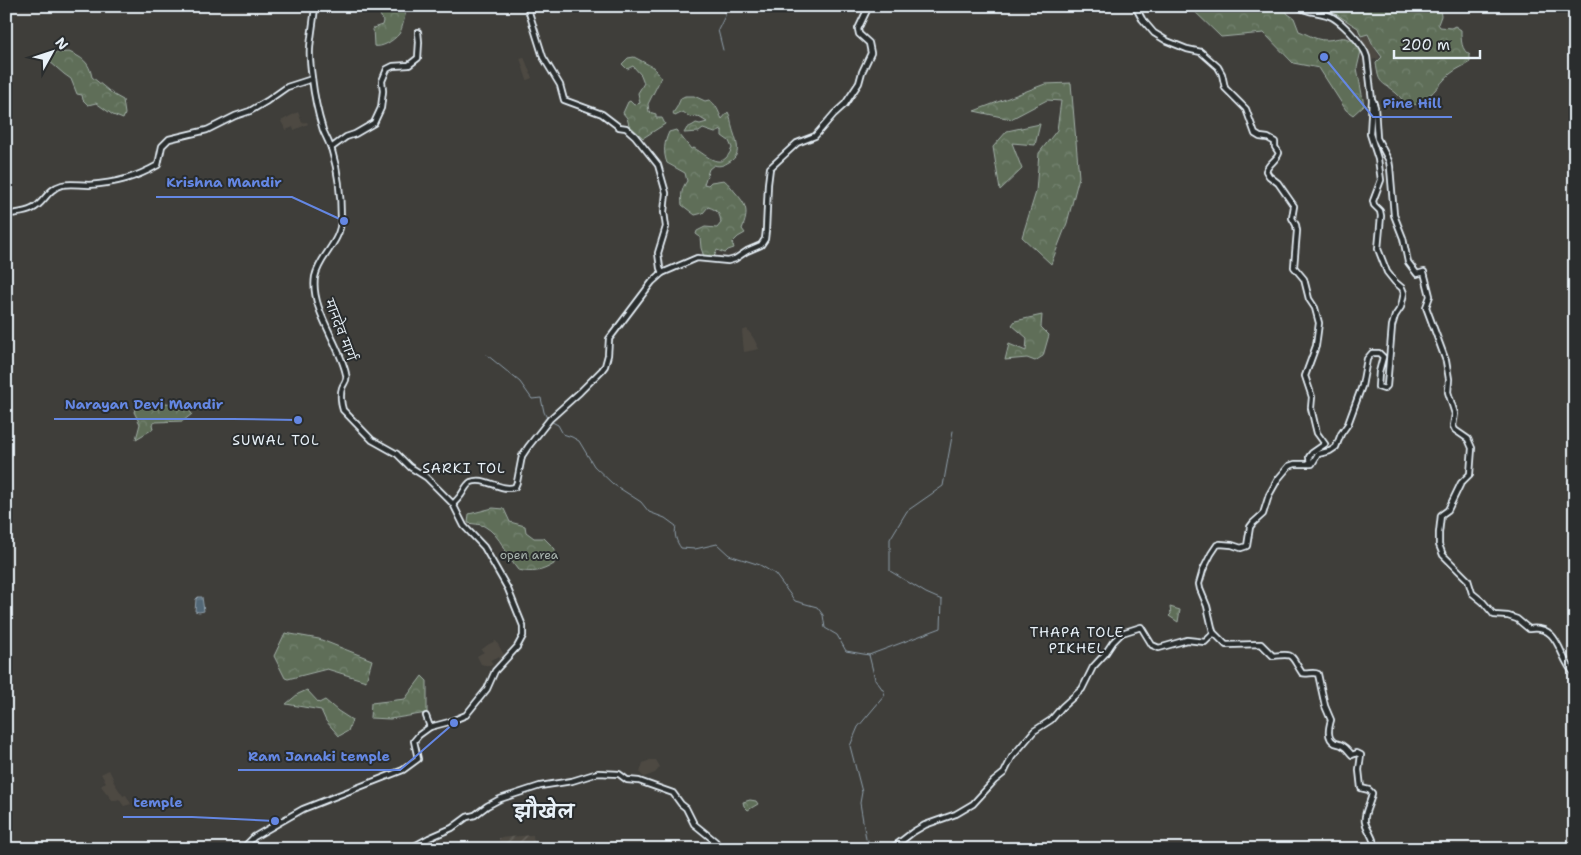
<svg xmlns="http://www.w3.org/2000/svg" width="1581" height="855" viewBox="0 0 1581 855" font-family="'Shantell Sans','Playpen Sans Deva',sans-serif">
<defs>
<pattern id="industrial-furrows" width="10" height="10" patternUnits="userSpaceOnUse" patternTransform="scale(1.25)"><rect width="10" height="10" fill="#4e4a43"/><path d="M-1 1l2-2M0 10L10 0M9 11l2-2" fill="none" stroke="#68655f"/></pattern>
<pattern id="forest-crowns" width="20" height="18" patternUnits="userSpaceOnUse" patternTransform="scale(1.25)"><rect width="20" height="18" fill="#5e6e58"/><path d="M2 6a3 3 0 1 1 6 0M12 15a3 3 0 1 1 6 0" fill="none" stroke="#758371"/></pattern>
<pattern id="water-ripples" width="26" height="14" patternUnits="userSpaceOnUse" patternTransform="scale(1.25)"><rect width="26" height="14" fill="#536877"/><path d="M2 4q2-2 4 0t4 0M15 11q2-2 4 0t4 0" fill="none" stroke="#6c7e8b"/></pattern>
</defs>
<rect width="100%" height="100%" fill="#3f3e3a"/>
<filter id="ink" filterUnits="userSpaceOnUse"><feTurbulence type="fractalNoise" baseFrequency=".02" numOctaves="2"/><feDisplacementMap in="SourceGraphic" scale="10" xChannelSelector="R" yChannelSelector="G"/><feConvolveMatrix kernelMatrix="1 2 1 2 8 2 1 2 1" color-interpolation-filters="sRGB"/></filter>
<g filter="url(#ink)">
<g fill="#4e4a43">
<polygon points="1367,35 1379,56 1380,58 1371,60 1361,37"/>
<polygon points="524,57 532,78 527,80 520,58"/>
<polygon points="298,112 302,123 307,122 308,124 294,130 293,127 286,130 281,121"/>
<polygon points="747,329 754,339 759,349 744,352 742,331"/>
<polygon points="496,641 504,655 500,658 498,657 490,660 493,664 490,666 481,664 477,656 484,652 481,650 489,644"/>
<polygon points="650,760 656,760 660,767 655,773 644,777 640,773 643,763"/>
<polygon points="109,770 114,780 113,781 123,796 126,795 131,804 124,806 119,799 113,801 101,786 106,782 101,774"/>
</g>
<polygon fill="url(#industrial-furrows)" points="533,835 534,845 500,849 499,838"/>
<g fill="url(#forest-crowns)" stroke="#a3b0a8">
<path d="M376,6H407C405,14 403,28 399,34C393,41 382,48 374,46L373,28L382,25L383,21Z"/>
<path d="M1189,6H1283L1288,14L1294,18L1299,31C1305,33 1311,37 1318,39C1338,44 1345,27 1361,51L1357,68L1364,105L1353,115L1346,110L1319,68L1293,63L1264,33L1221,37Z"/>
<path d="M1329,6H1434L1440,9L1441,16L1438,24L1440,27L1451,28L1455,26L1461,30C1461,40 1461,50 1470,55V62C1464,66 1456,69 1450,74C1441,81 1422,111 1408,104C1403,102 1400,96 1396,93C1380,80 1379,85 1376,63L1382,57L1373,45L1368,34L1361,36L1358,28L1331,11Z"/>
<path d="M69,52C83,58 89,62 92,77L114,95L123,100L125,114L123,119L113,115L96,103L88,105L83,100L82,95L77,94L71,79L64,74L49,61L51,53Z"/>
<polygon points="634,57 653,67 661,78 648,104 649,112 656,114 656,118 662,118 665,124 643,138 629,125 627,118 623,113 628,102 630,101 634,105 640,103 638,93 644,83 641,75 633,66 627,69 622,64 628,58"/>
<polygon points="1071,83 1079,177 1067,223 1051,264 1022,237 1036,192 1039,153 1057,130 1061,101 1047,100 1011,119 974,111 1045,84"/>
<path d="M685,96H694L705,101L709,100C717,105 718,111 722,119L728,112C731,117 731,122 732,127C735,139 744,154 729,162C724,165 720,167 714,165L709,169L704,184L708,185L711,182L724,180C729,184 731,187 735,192C747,205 749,212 742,229L745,233L738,237L732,243L734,248L728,250L725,253L717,250L714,257H704L701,248L700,237L696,234L697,231L705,227L717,228L721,223C720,214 718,210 708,207L703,213L695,215L682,205C681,196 681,189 687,181L685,173L667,163C663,152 664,143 669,132L676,130L691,149L694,148C708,156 722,173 732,148L729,141L722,136V130L715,133L703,129L699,132L684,133L687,128L693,125L696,123L700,124L707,122L697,116L690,117L683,112L675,116L673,113L677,107L681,98Z"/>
<polygon points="1040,124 1035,145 1012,143 1022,169 1000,190 993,147 1007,131"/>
<polygon points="1042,315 1041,327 1049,335 1043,356 1035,361 1027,358 1005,360 1009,344 1026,351 1027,338 1012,325 1015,321"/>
<polygon points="143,402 184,404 192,414 183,421 156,422 152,424 153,429 136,439 140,424 134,412 136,406"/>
<path d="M493,508L504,509L510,522L525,526L526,532L534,538H544L555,549L554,564C541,572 533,573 518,570C507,557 501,535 484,526C480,524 473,524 468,523L469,514Z"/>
<polygon points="1170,607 1180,610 1178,622 1169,616 1171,614"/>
<polygon points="285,633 319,639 372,660 366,681 327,669 288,679 285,678 274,656"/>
<polygon points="422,676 427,681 427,713 390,719 370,718 371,703 405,699"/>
<polygon points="307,690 319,703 325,700 338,711 352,720 348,731 339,736 326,721 321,710 286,704 298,694"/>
<polygon points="750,800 756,801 758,804 748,810 744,806 743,802"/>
</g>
<polygon fill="url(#water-ripples)" stroke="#8f9fab" points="198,597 202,597 204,611 199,612 195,611 196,599"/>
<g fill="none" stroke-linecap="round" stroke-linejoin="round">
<g stroke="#8f9fab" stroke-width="1">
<polyline points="723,50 718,30 725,16 725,6"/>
<polyline points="487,355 520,382 532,399 541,398 544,412 547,418"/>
<path d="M550,421L558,425L563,434L572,437L579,441L594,466L613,484L641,502L649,512L665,518L676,526C674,535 676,541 681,548L695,549L717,544L729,555L760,565L775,574L795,601L817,607L823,615L825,628L837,635L846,651L869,655L941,628L942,600L926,593L890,571V539L907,511L943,486L953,431"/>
<polyline points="866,839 860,803 862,792 850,746 858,727 885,695 883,690 875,679 869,655"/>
<polyline points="866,849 868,840"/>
</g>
<g stroke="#e8f1f8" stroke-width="8">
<g id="secondary">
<polyline points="527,6 543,57 560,85 564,100 602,114 619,127 626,128 635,136 658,165 666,193 664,212 666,227 658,253 660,268 662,273 697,258 728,261 735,259 747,251 761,245 765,239 766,230 768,184 770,168 797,143 815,136 834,114 845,104 859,83 862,72 871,53 869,43 859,34 858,29 869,6"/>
<path d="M1135,6L1142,19L1154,33L1167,41L1187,49L1201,52L1218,67L1222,74L1225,88L1246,109L1255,134L1260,137L1268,138L1275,142V147L1279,153C1277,160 1269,163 1266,171L1269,176L1278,183L1294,206L1292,218L1296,225L1297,231L1294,267L1304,279L1309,299L1315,308L1319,323L1316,346L1305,376L1312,397L1311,408L1315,425L1317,433L1325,444L1312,453L1309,457L1310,464"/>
<path d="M1373,101L1375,107L1377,138L1389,161L1390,167L1394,215L1403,238L1408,262L1417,274L1424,272L1430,296L1426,307L1446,361L1449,379L1448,392L1455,414L1453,426L1455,430L1468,439L1472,448L1470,474L1461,483L1448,510L1441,515L1439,533V545L1443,555L1468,580L1472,593L1483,602L1494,615L1508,616L1517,619L1529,629C1561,624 1558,659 1575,674"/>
<polyline points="331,148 346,137 355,134 374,123 381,108 383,91 382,81 387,69 393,66 409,65 418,58 419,42 418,32"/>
<path d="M6,215C14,213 25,213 32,209C44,204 47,189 62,185C70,183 80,185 89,185C116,183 135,178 158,165L162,146L169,139L207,130L235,116L250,111L267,101L287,87L312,79"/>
<path d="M453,504C456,501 459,498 461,495C464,491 466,485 471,482C485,476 500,492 515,487L517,482L522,456L528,447L550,419L580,392L602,370L605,366L608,355L609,339L652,282L662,273"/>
<path d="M1213,632L1226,645L1261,644L1273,656C1295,653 1290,655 1302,673C1307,675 1313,671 1318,674L1325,706L1331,720C1329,727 1326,738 1335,743C1338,744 1341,744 1343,746C1347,748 1349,752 1352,755L1357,753L1361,755L1359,770L1361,788L1369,790L1372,793C1371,803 1363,813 1365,822C1367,830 1376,841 1375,849"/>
<polyline points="426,716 430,727"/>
<path d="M242,849L254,837L303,809L403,770L418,759L414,741L419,735L430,727L449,722L466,715L487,689L495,671L517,647L523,636V626L508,589L484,547L464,526L453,504L426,477L410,467L397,454L372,440L343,410C341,404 340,394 342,388C344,382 348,381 346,374C340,344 310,309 315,277C319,256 341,243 341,219C341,198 338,171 332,151C330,144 326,137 323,130C318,114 314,95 312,78C311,69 309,57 310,48C311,34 314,20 315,6"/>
<polyline points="409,849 429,838 452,828 467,817 475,815 487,806 500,799 540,786 572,781 598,773 619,774 627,780 639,781 673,793 681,804 686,808 694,824 715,841 721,849"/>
<path d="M891,849L913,832L925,825L956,814L973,804L994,781L1004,773L1012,757L1034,731L1051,720L1062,707L1082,689L1093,667L1105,654L1113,642L1122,633L1141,627L1152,645L1159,648L1187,640L1205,642L1212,635L1213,632L1207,606L1200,589L1199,584L1203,570L1211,554L1217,545L1220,544L1232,545L1241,548L1247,546L1250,527L1253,523L1263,514L1269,495L1278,479L1289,466L1295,464H1312L1318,454L1330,451L1336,447L1341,434L1348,424L1362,386L1367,359L1372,353H1379L1383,357L1379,372L1378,387L1384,389L1387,386L1392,326L1395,316L1401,307L1404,293L1402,288L1395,282L1387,272L1378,249L1381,216L1380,211L1374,205L1373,201L1381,180L1378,159L1370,134L1372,100L1367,57C1364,45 1339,18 1327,15C1317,12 1307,12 1297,6"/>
</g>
</g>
<use href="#secondary" stroke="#2a2d2e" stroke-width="4.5"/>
</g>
</g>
<g text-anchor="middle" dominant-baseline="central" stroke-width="4" stroke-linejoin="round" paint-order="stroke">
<g font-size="12" fill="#e8f1f8" stroke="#2a2d2e">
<text transform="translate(340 330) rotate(69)">मानदेव मार्ग</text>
</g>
<g font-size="12" fill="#aab6b0" stroke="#2a2d2e">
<text x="529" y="555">open area</text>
</g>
<g font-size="14" letter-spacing="1" fill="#e8f1f8" stroke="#2a2d2e">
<text x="276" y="440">SUWAL TOL</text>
<text x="464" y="468">SARKI TOL</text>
<text x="1077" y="632">THAPA TOLE<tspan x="1077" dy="16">PIKHEL</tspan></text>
</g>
<g font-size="18" font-weight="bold" fill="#e8f1f8" stroke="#2a2d2e">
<text x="544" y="812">झौखेल</text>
</g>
</g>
<path fill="none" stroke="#6487e3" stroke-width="2" d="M1324 57L1373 117H1452M344 221L292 197H156M298 420L233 419H54M454 723L400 770H238M275 821L192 817H123"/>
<g fill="#6487e3" stroke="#2a2d2e" stroke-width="2">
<circle cx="1324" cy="57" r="5"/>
<circle cx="344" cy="221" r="5"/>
<circle cx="298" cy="420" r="5"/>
<circle cx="454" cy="723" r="5"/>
<circle cx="275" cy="821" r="5"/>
</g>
<g font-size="14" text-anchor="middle" font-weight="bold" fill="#6487e3" stroke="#2a2d2e" stroke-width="4" stroke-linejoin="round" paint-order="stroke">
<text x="1412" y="108">Pine Hill</text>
<text x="224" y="187">Krishna Mandir</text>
<text x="144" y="409">Narayan Devi Mandir</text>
<text x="319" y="761">Ram Janaki temple</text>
<text x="158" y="807">temple</text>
</g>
<rect width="1581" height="855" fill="none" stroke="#2a2d2e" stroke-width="25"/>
<rect x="12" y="12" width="1556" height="830" fill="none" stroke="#e8f1f8" stroke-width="2" filter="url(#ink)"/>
<g transform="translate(52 52) rotate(50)" stroke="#2a2d2e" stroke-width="4" paint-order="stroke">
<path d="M0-4L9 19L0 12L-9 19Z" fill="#e8f1f8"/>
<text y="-8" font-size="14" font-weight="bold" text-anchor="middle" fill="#e8f1f8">N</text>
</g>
<path d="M1394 50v8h86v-8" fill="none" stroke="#e8f1f8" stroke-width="2.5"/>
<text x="1401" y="50" font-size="15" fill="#e8f1f8" stroke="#2a2d2e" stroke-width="4" paint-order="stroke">200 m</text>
</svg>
